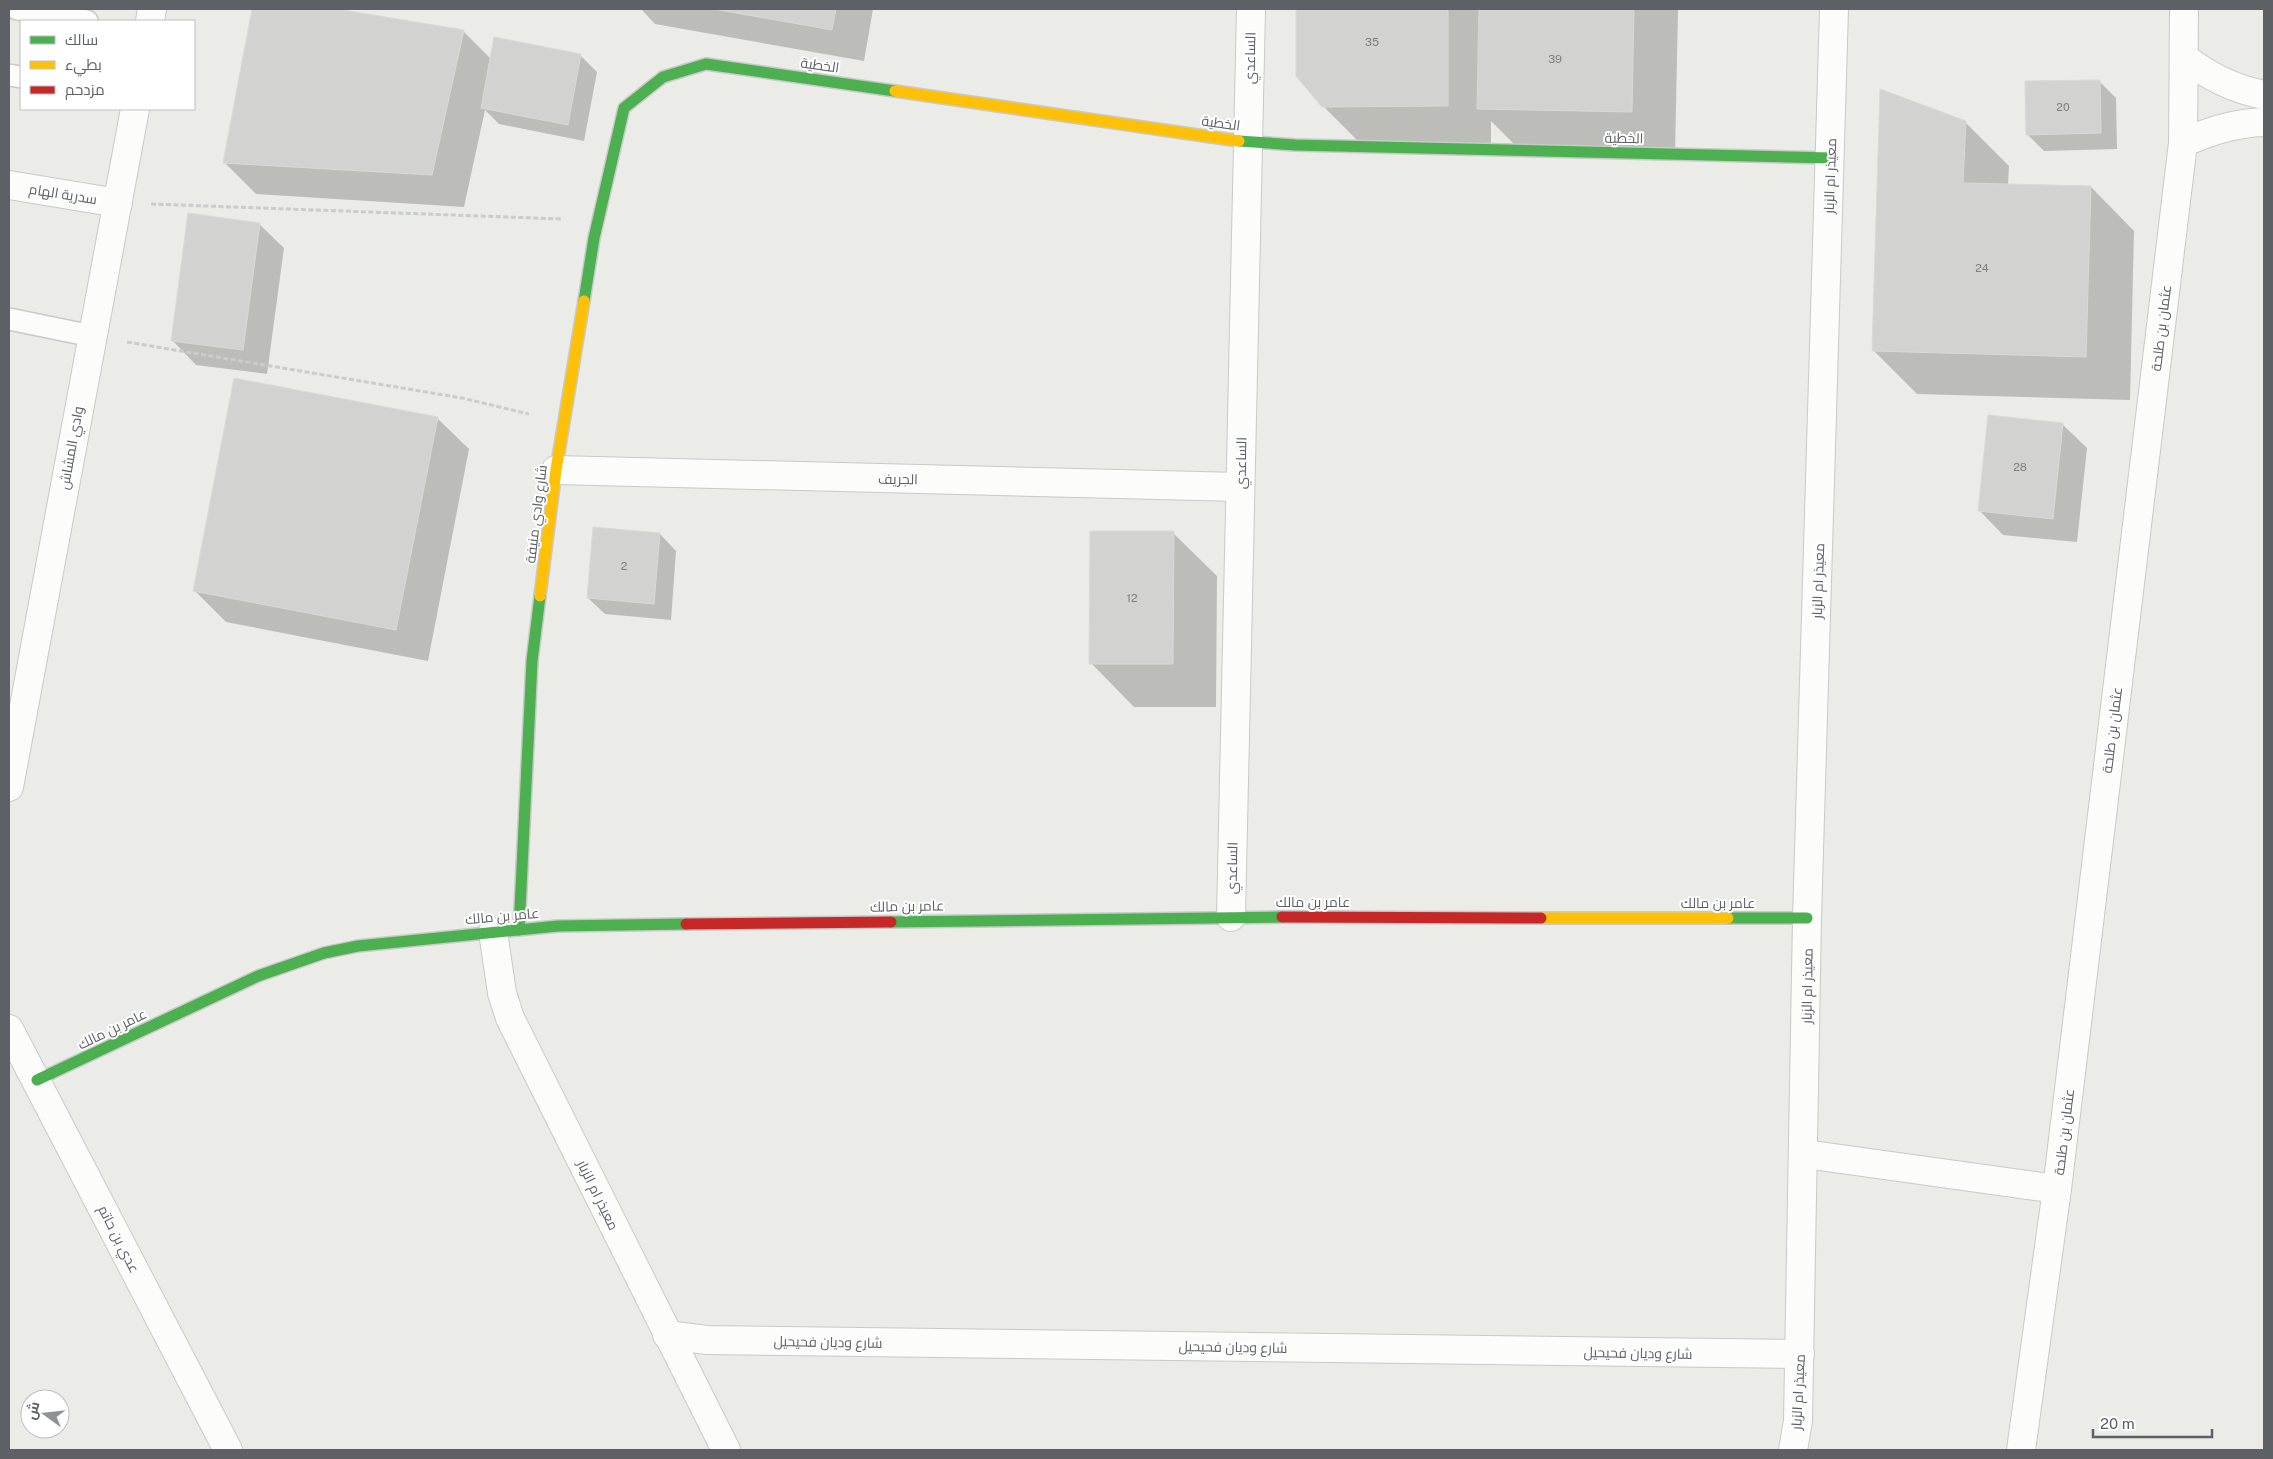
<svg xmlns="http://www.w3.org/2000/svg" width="2273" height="1459" viewBox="0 0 2273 1459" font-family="'Public Sans',Cairo,sans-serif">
<rect width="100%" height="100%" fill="#ebebe7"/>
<g fill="#0003">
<polygon points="253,9 329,9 463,31 491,59 580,55 597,72 584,141 499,124 485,110 464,207 256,194 224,162"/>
<polygon points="641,9 873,9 864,61 655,24"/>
<polygon points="1298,9 1678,9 1675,155 1522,152 1491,121 1491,149 1367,150 1323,106 1298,76"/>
<polygon points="2099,81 2116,98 2117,149 2044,151 2027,134"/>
<polygon points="1965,122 2009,166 2008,185 2091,187 2134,231 2130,400 1917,394 1873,350"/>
<polygon points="259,224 284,248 267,374 196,365 172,340"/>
<polygon points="437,418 469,449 428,661 226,622 194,590"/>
<polygon points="2062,424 2087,448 2077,542 2003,535 1979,510"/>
<polygon points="594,528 660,534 676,551 671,620 605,614 588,598"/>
<polygon points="1173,533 1217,576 1216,707 1134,707 1091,663"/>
</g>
<g fill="#d2d2d0" stroke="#dad9d6">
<polygon points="252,9 337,9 464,30 432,175 223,163"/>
<polygon points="714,9 836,9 832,30"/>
<polygon points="1296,9 1448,9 1448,106 1322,107 1296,76"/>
<polygon points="1479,9 1634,9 1632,112 1477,109"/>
<polygon points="494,37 581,54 568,125 481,108"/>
<polygon points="2100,80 2101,133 2026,135 2025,81"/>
<polygon points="1880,89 1966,121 1963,183 2091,186 2086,357 1872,351"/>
<polygon points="188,213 260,223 243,350 171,341"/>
<polygon points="234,378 438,417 396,630 193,591"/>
<polygon points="1988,415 2063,423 2053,519 1978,511"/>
<polygon points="593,527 660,533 654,604 587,598"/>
<polygon points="1090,531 1174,531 1173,664 1089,664"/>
</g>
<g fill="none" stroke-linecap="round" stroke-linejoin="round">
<g stroke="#c9c9c8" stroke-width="24">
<g id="lane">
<polyline points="17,9 87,21"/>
<polyline points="9,75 21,77"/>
<polyline points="9,319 92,336"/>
</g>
</g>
<g stroke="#c9c9c8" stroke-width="30">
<g id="street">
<polyline points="150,21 152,9"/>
<path d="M2185,58C2209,77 2234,89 2264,95"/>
<path d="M2183,143C2209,131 2235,123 2264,122"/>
<polyline points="9,185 118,203"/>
<polyline points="556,470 1240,487"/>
<polyline points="9,787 135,109"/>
<polyline points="1231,917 1251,9"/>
<polyline points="493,932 502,993 510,1018 726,1450"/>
<polyline points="9,1029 228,1450"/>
<polyline points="1805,1154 2057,1189"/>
<polyline points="667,1335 707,1340 1800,1354"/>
<polyline points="1793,1450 1798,1421 1807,918 1834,9"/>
<polyline points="2021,1450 2057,1189 2183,143 2184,9"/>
</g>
</g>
<g stroke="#c8c9c8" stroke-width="14">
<g id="fast">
<polyline points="1239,141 1295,145 1831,158"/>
<polyline points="584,301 594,238 624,108 663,77 706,64 895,91"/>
<polyline points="1728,918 1807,918"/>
<polyline points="891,922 1282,917"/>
<polyline points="519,930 532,661 540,596"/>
<polyline points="37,1080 258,976 324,953 358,946 558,926 686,924"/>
</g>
</g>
<g stroke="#c8c9c8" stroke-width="14">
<g id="slow">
<polyline points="895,91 1239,141"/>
<polyline points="540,596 556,470 584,301"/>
<polyline points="1541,918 1728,918"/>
</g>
</g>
<g stroke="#c8c9c8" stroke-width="14">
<g id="jam">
<polyline points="1282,917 1541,918"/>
<polyline points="686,924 891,922"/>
</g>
</g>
<g stroke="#c9cdcb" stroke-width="3" stroke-dasharray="5 2.5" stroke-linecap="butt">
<polyline points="151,204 562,219"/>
<polyline points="127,342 462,398 529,414"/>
</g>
<use href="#lane" stroke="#fcfcfb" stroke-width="21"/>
<use href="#street" stroke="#fcfcfb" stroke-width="28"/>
<use href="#fast" stroke="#4caf50" stroke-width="11"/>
<use href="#slow" stroke="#ffc107" stroke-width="11"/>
<use href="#jam" stroke="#c62828" stroke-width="11"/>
</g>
<g text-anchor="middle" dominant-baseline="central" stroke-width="4" stroke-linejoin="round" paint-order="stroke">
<g font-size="11" fill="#7c7e80">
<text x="1372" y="42">35</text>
<text x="1555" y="59">39</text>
<text x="2063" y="107">20</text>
<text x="1982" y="268">24</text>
<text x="2020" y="467">28</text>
<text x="624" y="566">2</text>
<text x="1132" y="598">12</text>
</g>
<g font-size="14" fill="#5d6064" stroke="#fff">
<text transform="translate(1250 58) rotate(-89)">الساعدي</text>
<text transform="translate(820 65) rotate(8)">الخطية</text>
<text transform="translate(1221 123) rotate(8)">الخطية</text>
<text transform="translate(1624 138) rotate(1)">الخطية</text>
<text transform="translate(1830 176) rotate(-88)">معيذر ام الزبار</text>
<text transform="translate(63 194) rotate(9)">سدرية الهام</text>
<text transform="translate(2161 328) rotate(-83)">عثمان بن طلحة</text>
<text transform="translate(71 448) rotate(-80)">وادي المشاش</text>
<text transform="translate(1241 463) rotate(-89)">الساعدي</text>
<text transform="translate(898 479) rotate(1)">الجريف</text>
<text transform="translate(536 514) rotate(-83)">شارع وادي منيفة</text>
<text transform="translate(1818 581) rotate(-88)">معيذر ام الزبار</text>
<text transform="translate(2112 730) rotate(-83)">عثمان بن طلحة</text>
<text transform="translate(1232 868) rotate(-89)">الساعدي</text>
<text x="1313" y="902">عامر بن مالك</text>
<text x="1718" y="903">عامر بن مالك</text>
<text transform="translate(907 906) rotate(-1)">عامر بن مالك</text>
<text transform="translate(502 916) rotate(-5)">عامر بن مالك</text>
<text transform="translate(1807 986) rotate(-89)">معيذر ام الزبار</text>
<text transform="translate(112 1029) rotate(-26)">عامر بن مالك</text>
<text transform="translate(2064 1132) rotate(-83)">عثمان بن طلحة</text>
<text transform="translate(598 1195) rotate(64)">معيذر ام الزبار</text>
<text transform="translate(119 1239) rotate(63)">عدي بن حاتم</text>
<text transform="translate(828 1342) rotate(1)">شارع وديان فحيحيل</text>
<text transform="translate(1233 1347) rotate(1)">شارع وديان فحيحيل</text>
<text transform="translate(1638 1353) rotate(1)">شارع وديان فحيحيل</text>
<text transform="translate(1798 1392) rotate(-87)">معيذر ام الزبار</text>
</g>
</g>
<rect width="2273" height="1459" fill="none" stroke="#5d6064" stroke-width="20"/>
<rect x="20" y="20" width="175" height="90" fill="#ffffff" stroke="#bebfc1"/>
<rect x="30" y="36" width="25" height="8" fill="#4caf50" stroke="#bebfc1"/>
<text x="65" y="45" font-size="15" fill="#5d6064">سالك</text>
<rect x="30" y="61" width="25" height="8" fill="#ffc107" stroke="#bebfc1"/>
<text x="65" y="70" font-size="15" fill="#5d6064">بطيء</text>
<rect x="30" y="86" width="25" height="8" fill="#c62828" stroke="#bebfc1"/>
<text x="65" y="95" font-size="15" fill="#5d6064">مزدحم</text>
<g transform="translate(45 1414) rotate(285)"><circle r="24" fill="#ffffff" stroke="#bebfc1"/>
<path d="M0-4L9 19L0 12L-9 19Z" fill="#8f9192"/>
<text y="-8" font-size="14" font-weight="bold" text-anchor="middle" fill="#5d6064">ش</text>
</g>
<path d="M2093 1429v8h119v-8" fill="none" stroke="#5d6064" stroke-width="2.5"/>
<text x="2100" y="1429" font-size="15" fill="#5d6064" stroke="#ffffff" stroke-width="4" paint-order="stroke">20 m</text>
</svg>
